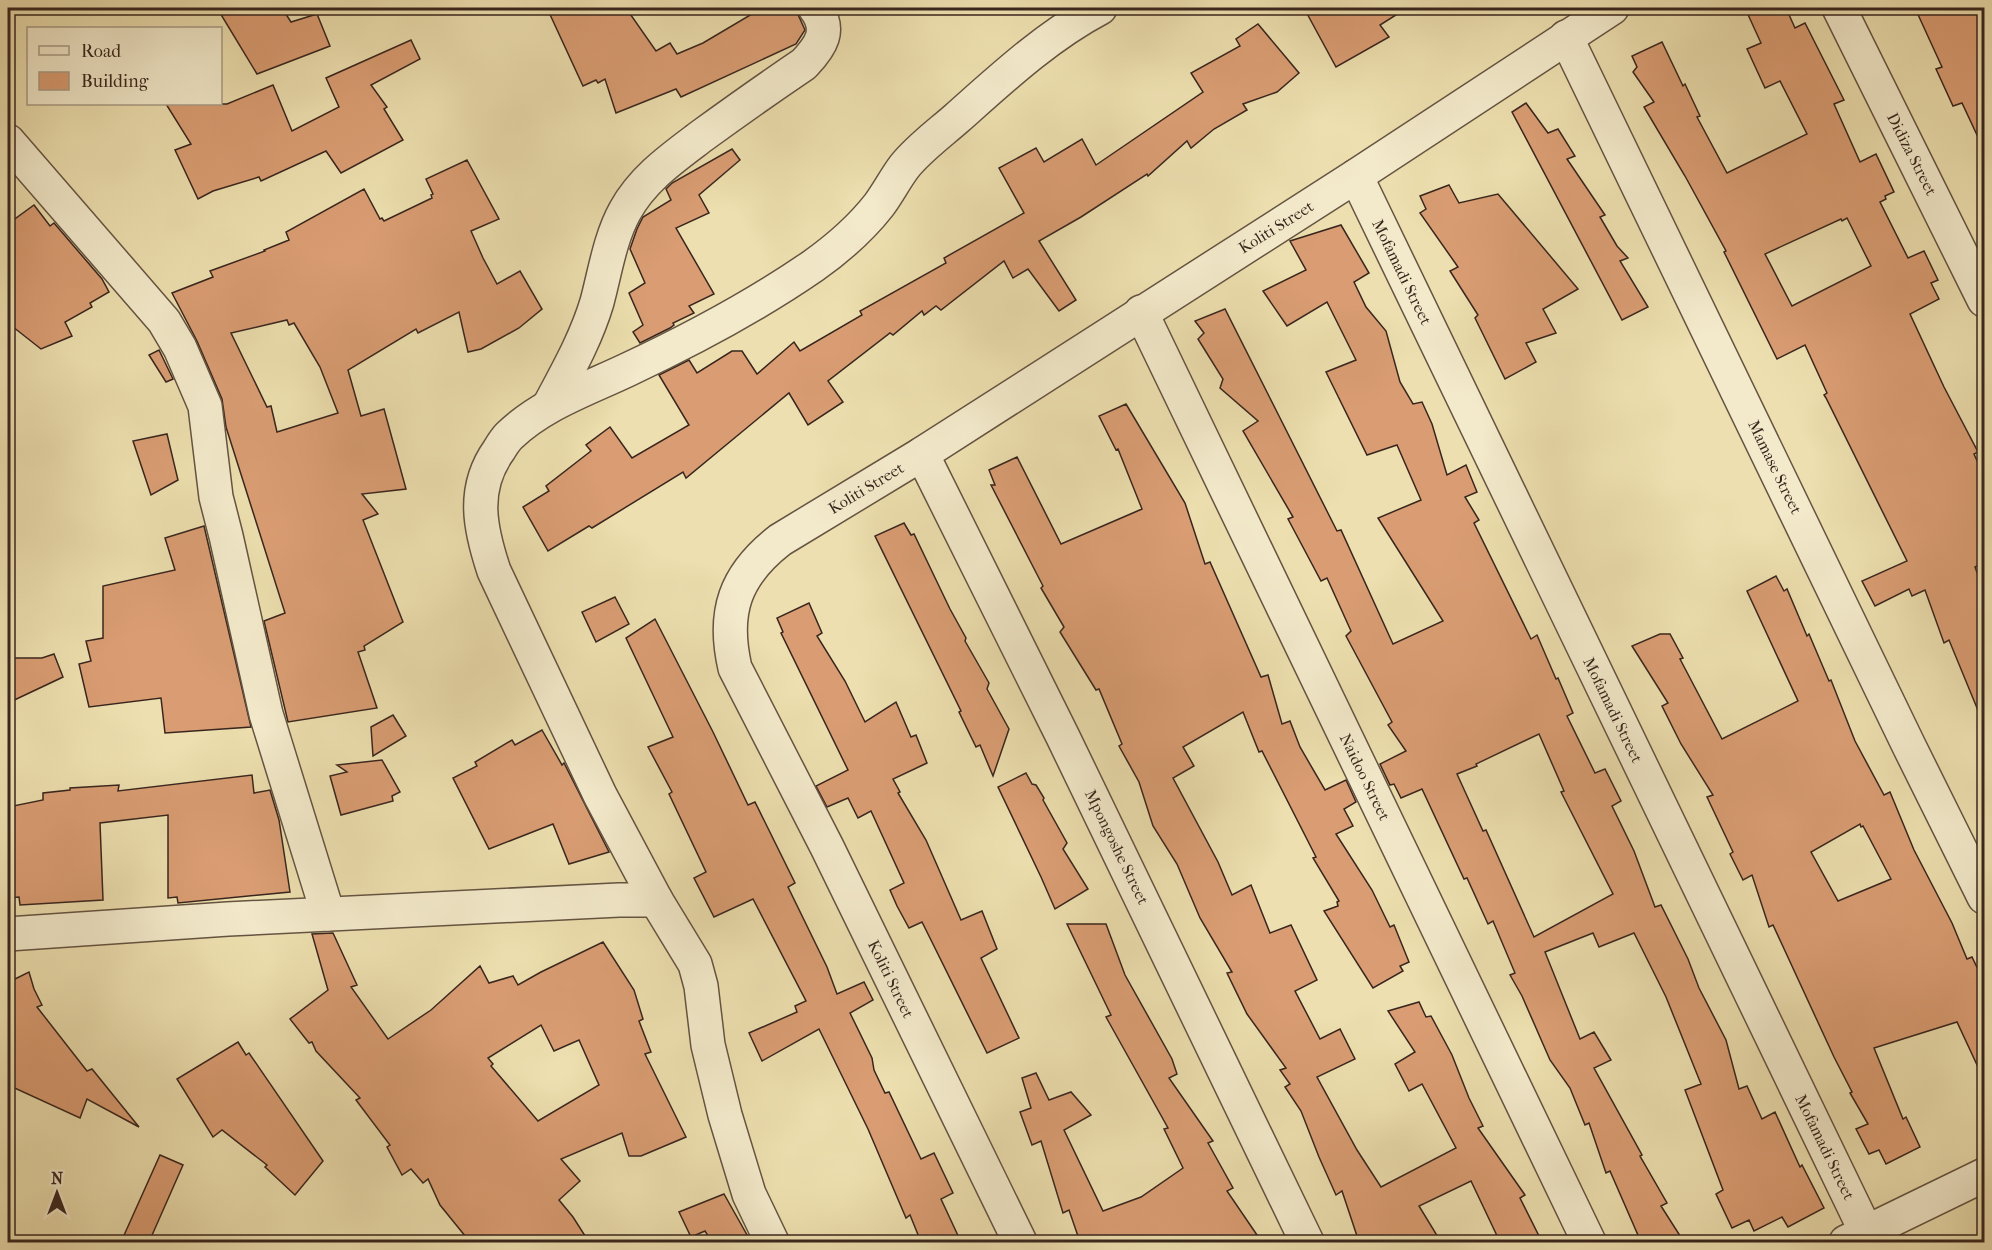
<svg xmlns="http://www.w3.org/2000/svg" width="1992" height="1250" viewBox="0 0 1992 1250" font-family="'IM FELL French Canon',serif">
<rect width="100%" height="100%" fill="#eddfaf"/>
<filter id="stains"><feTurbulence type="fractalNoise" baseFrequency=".00333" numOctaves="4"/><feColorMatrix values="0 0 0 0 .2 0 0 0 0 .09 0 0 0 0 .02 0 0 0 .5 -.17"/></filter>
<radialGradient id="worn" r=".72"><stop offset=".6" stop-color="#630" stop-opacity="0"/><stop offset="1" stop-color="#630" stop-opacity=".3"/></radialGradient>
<g fill="#da9d73" stroke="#38261e" stroke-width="1.5" fill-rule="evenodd">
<polygon points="217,8 282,8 291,22 317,14 330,46 257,74"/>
<polygon points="547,8 626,8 656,51 670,43 677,54 703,43 762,8 795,8 805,30 796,44 681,97 676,89 616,113 605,79 598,83 596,80 583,86"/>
<polygon points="1304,8 1407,8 1380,25 1389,37 1336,67"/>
<path d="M1745,8H1786L1795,28L1805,23L1844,100L1834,104L1860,162L1876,154L1894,192L1885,196L1886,199L1880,202L1908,258L1924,251L1938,280L1931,283L1939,299L1910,314L1944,387L1978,452L1974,454L1984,476V563L1975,567L1984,592V725L1949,640L1944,643L1925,590L1912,596L1909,589L1875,606L1862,581L1907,561L1826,398L1824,395L1827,393L1805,345L1777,359L1724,252L1726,251L1685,176L1644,107L1654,102L1633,72L1637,67L1632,56L1662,42L1683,86L1685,84L1700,116L1697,117L1727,173L1807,134L1780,81L1765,88L1747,49L1761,43ZM1847,218L1871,266L1792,306L1765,254L1841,219L1842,221Z"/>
<polygon points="1915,8 1976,8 1984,26 1984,150 1962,103 1953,106 1936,69 1942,67"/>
<polygon points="1258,24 1299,73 1277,92 1243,104 1247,110 1214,129 1191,148 1187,141 1148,176 1147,174 1081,217 1039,241 1076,300 1059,311 1028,269 1013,278 1004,261 941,310 936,306 924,315 922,311 893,335 890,333 828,381 843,402 808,425 789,393 686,478 683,472 592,528 589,526 548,551 523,507 549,491 546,486 591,451 586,445 610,427 632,458 689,425 659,375 689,360 697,373 732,351 742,351 757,374 794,342 800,351 862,315 860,311 946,263 944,258 1024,213 999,168 1036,148 1044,162 1082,139 1096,165 1203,92 1191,73 1240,46 1236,39"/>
<polygon points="411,40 420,59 371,85 387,107 384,109 403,140 341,173 326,151 261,181 259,177 213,191 198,199 175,150 191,144 166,104 227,104 273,85 292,131 339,107 326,78"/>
<polygon points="1526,103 1548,133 1558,129 1575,156 1567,159 1605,215 1600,217 1617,246 1628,258 1620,261 1648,307 1622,320 1512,112"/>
<polygon points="732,149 740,160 699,195 709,213 676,228 714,294 689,306 694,313 673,323 674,325 670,328 640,343 633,332 643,325 629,293 645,283 630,249 637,229 643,217 671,200 666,189 672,183"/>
<path d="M467,160L499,219L471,231L483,258L497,284L520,271L542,309L519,328L481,349L468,352L459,312L418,333L416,329L348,370L361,416L384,409L406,489L362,494L378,514L363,520L403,622L364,646L365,650L358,652L377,708L288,722L264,621L285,613L226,427L222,399L197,341L172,293L213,277L210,271L265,251L264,250L289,240L286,232L364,189L380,219L382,218L384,221L432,198L431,195L433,194L426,179ZM287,320L289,325L294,323L320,367L338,413L277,432L271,406L267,407L231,333Z"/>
<polygon points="1449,185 1459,203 1498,194 1578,289 1543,309 1556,333 1526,343 1536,362 1505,379 1475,318 1478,315 1450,271 1458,267 1420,213 1426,209 1420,196"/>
<polygon points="34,205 50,226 54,223 102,279 109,292 90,303 92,307 65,322 72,336 41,349 8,323 8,224"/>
<path d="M1341,225L1369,273L1354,282L1366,307L1386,331L1400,382L1413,404L1422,402L1432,424L1447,475L1466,465L1477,492L1465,497L1479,520L1474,523L1531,639L1537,635L1556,679L1558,678L1573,713L1567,716L1595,773L1605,769L1621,801L1612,806L1634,851L1655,907L1661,905L1688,959L1699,988L1726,1040L1739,1089L1747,1086L1762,1119L1775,1112L1800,1167L1802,1165L1824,1208L1788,1227L1782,1217L1754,1231L1749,1220L1732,1228L1716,1194L1723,1190L1685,1090L1701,1084L1666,997L1634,933L1599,947L1593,933L1545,952L1580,1039L1594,1032L1611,1060L1594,1068L1642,1155L1640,1156L1667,1203L1661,1206L1684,1242H1641L1610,1171L1606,1173L1589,1123L1585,1125L1570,1088L1550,1060L1522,996L1510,975L1515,973L1493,921L1488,924L1467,878L1464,879L1422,789L1401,798L1394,784L1390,785L1380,764L1406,751L1388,725L1392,722L1346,636L1351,631L1327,578L1321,581L1288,519L1293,517L1243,431L1258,421L1220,388L1223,379L1198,339L1204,333L1195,321L1225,309L1337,531L1341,530L1393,644L1443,621L1378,518L1421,500L1397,445L1367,455L1326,372L1356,360L1327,302L1287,326L1263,291L1306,270L1290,241ZM1539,734L1564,791L1561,792L1613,894L1534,937L1486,830L1483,831L1457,774L1477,766L1476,764Z"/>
<polygon points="159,350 173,379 166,382 149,355"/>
<polygon points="1126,404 1185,503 1205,564 1210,562 1261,677 1268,675 1282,724 1290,721 1300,747 1325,790 1346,780 1356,802 1344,809 1353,826 1336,834 1372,890 1390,927 1394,925 1409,962 1400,966 1403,971 1373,988 1324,911 1338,906 1337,902 1339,901 1313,858 1316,857 1262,751 1259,752 1243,712 1183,747 1194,766 1173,778 1218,862 1232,895 1251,885 1270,933 1291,925 1317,980 1295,991 1320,1039 1340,1029 1355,1059 1317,1077 1357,1150 1381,1187 1456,1148 1422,1084 1409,1091 1395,1064 1415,1052 1388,1011 1419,1002 1426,1017 1431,1016 1452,1055 1469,1098 1483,1126 1478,1128 1525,1195 1520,1198 1542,1242 1500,1242 1471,1181 1419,1206 1441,1242 1359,1242 1342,1191 1336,1195 1319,1157 1301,1111 1285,1087 1290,1084 1280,1070 1286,1068 1247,1014 1227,973 1232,972 1200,918 1177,864 1153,826 1139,782 1119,746 1122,744 1099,689 1096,690 1060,632 1064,627 1041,588 1043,586 991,485 995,485 989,470 1017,457 1061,544 1142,509 1118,449 1116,450 1099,416"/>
<polygon points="167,434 178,480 151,495 133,441"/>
<polygon points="904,523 911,535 914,534 950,609 966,638 965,641 989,683 987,689 1009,729 993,776 980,745 976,747 959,712 961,711 875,536"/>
<polygon points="204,526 251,727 165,733 161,698 89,707 79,664 91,661 86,641 103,638 103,586 175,570 165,538"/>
<path d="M1776,576L1784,591L1787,589L1807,636L1809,634L1829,681L1831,680L1855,741L1884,795L1890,792L1914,850L1952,923L1967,959L1972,957L1984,982V1080L1957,1022L1874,1048L1903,1119L1906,1117L1920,1147L1886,1164L1879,1150L1869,1154L1856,1129L1868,1124L1850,1093L1852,1092L1834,1057L1773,925L1769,927L1752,875L1743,880L1730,854L1733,852L1707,797L1713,795L1681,744L1662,706L1668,703L1632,646L1660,634H1670L1683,658L1680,659L1722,739L1798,701L1747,591ZM1860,824L1861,827L1863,826L1891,879L1838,901L1811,852Z"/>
<polygon points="615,597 629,624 596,642 582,612"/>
<polygon points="809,603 822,633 817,636 845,681 865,722 896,702 911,737 916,735 927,763 893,779 900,792 898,793 926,840 961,920 982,911 997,949 981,958 1019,1038 987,1053 922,922 909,928 897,906 890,890 904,883 871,811 858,818 848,798 827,807 816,786 848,770 781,633 783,632 777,618"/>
<polygon points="655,619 713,732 748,805 755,802 795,883 788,887 827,967 837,994 864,982 873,1000 850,1013 872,1058 874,1070 885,1093 889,1092 921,1159 934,1153 953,1193 941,1199 961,1242 921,1242 910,1215 906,1218 868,1129 819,1029 762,1061 749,1033 797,1012 795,1006 806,1001 753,899 714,917 694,878 706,872 669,794 672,792 648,747 673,737 626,638"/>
<polygon points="54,654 63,677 8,703 8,658 42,658"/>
<polygon points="393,715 406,736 373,756 371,727"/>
<polygon points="542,730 562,765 564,763 609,852 569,864 553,824 489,849 453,778 477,766 475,762 512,740 515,745"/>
<polygon points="382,760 400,792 392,796 393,801 341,815 330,776 347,772 337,765"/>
<polygon points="1026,773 1032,784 1036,785 1044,798 1043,800 1067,843 1063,849 1088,889 1055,909 1041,877 998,787"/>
<polygon points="252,775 254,793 270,790 279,820 290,892 178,903 177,897 168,898 168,815 100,823 103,900 20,905 19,897 8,898 8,807 43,800 43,793 70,790 70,788 119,785 118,791"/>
<polygon points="1067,924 1106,924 1125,975 1172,1059 1177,1074 1169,1078 1213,1141 1208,1143 1233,1188 1227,1191 1257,1235 1239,1242 1080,1242 1069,1210 1063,1213 1041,1141 1032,1145 1020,1112 1031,1108 1022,1078 1036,1073 1049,1100 1071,1092 1091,1115 1064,1130 1103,1211 1141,1197 1183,1168 1164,1129 1168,1128 1106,1017 1111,1015"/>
<path d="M333,933L357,985L351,987L388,1039L431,1010L480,966L489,983L513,976L518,985L541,972L603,942L634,990L643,1019L639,1021L651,1052L645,1054L686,1137L641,1156H629L622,1133L561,1159L580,1181L559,1200L573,1217L589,1242H470L440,1205L428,1179L423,1183L411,1169L402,1175L387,1147L390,1145L356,1100L360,1098L316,1051L312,1042L309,1043L290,1019L328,990L312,934ZM541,1025L554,1051L579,1040L599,1085L538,1121L491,1066L493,1064L488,1058Z"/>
<polygon points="8,969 15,979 29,972 34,989 42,1005 37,1007 87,1071 92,1069 139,1127 87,1099 80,1118 8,1085"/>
<polygon points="238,1042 246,1055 249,1053 323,1161 295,1195 265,1167 267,1165 222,1130 213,1137 177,1079"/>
<polygon points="160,1155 183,1165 149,1242 121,1242"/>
<polygon points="724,1194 751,1242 712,1242 705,1231 691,1237 679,1212"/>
</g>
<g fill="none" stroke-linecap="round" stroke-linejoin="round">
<g stroke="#655442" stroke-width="36">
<g id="minor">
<polyline points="1839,8 1984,300"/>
<polyline points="1566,37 1909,746 1984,897"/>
<polyline points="8,141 164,321 180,348 205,406 216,497 226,536 266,714 328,914"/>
<polyline points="1356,176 1871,1242"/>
<polyline points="1141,312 1589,1242"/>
<path d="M549,406C567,372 586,339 597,302C605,272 610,238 625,211C643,178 674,157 703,135C736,111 770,87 804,64C821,46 832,30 815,8"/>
<polyline points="922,454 1063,737 1307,1242"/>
<polyline points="8,934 228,919 619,900 656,900"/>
<path d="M772,1242L749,1194L725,1115L708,1045L701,986L695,964L656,900L600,795L494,571C480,529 471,489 499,450C502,445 505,440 509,436C542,404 587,389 627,370C691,340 755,306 813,266C837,249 861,228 879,205C888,193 895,179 904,167C918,149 940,133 957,118C1002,78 1047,36 1100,8"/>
<path d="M1020,1242L827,847L735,668C722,612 735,575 780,540L922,454L1356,176L1612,8"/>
<polyline points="1846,1242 1984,1175"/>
</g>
</g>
<use href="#minor" stroke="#f3eacb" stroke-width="33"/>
</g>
<g text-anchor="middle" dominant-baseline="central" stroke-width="4.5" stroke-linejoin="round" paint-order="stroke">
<g font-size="16" fill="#38261e" stroke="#f3eacb">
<text transform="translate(1912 154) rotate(63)">Didiza Street</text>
<text transform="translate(1276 227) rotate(-32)">Koliti Street</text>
<text transform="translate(1402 272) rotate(64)">Mofamadi Street</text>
<text transform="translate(1775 467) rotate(64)">Mamase Street</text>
<text transform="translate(866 488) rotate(-31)">Koliti Street</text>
<text transform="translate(1613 710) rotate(64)">Mofamadi Street</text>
<text transform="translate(1365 777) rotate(64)">Naidoo Street</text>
<text transform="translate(1117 847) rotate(64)">Mpongoshe Street</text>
<text transform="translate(891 979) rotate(64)">Koliti Street</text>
<text transform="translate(1825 1147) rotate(64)">Mofamadi Street</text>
</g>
</g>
<rect width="1992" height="1250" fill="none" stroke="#eddfaf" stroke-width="30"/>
<rect x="9" y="9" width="1974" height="1232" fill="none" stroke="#38261e" stroke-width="3"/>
<rect x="15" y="15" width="1962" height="1220" fill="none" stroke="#38261e" stroke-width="1.5"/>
<rect x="27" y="27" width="195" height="78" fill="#f3eacb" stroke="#a89c86" stroke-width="1.5"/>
<rect x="39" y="46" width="30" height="9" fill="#f3eacb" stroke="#a89c86" stroke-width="1.5"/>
<text x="81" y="57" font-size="18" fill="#38261e">Road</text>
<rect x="39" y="72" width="30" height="18" fill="#da9d73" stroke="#a89c86" stroke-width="1.5"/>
<text x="81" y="87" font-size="18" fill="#38261e">Building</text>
<g transform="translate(57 1193)" stroke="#f3eacb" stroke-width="4.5" paint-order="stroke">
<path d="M0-4.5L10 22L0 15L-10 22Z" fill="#38261e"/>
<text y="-9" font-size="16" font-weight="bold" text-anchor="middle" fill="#38261e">N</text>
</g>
<rect width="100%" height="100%" filter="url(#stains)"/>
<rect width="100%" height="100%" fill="url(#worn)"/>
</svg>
